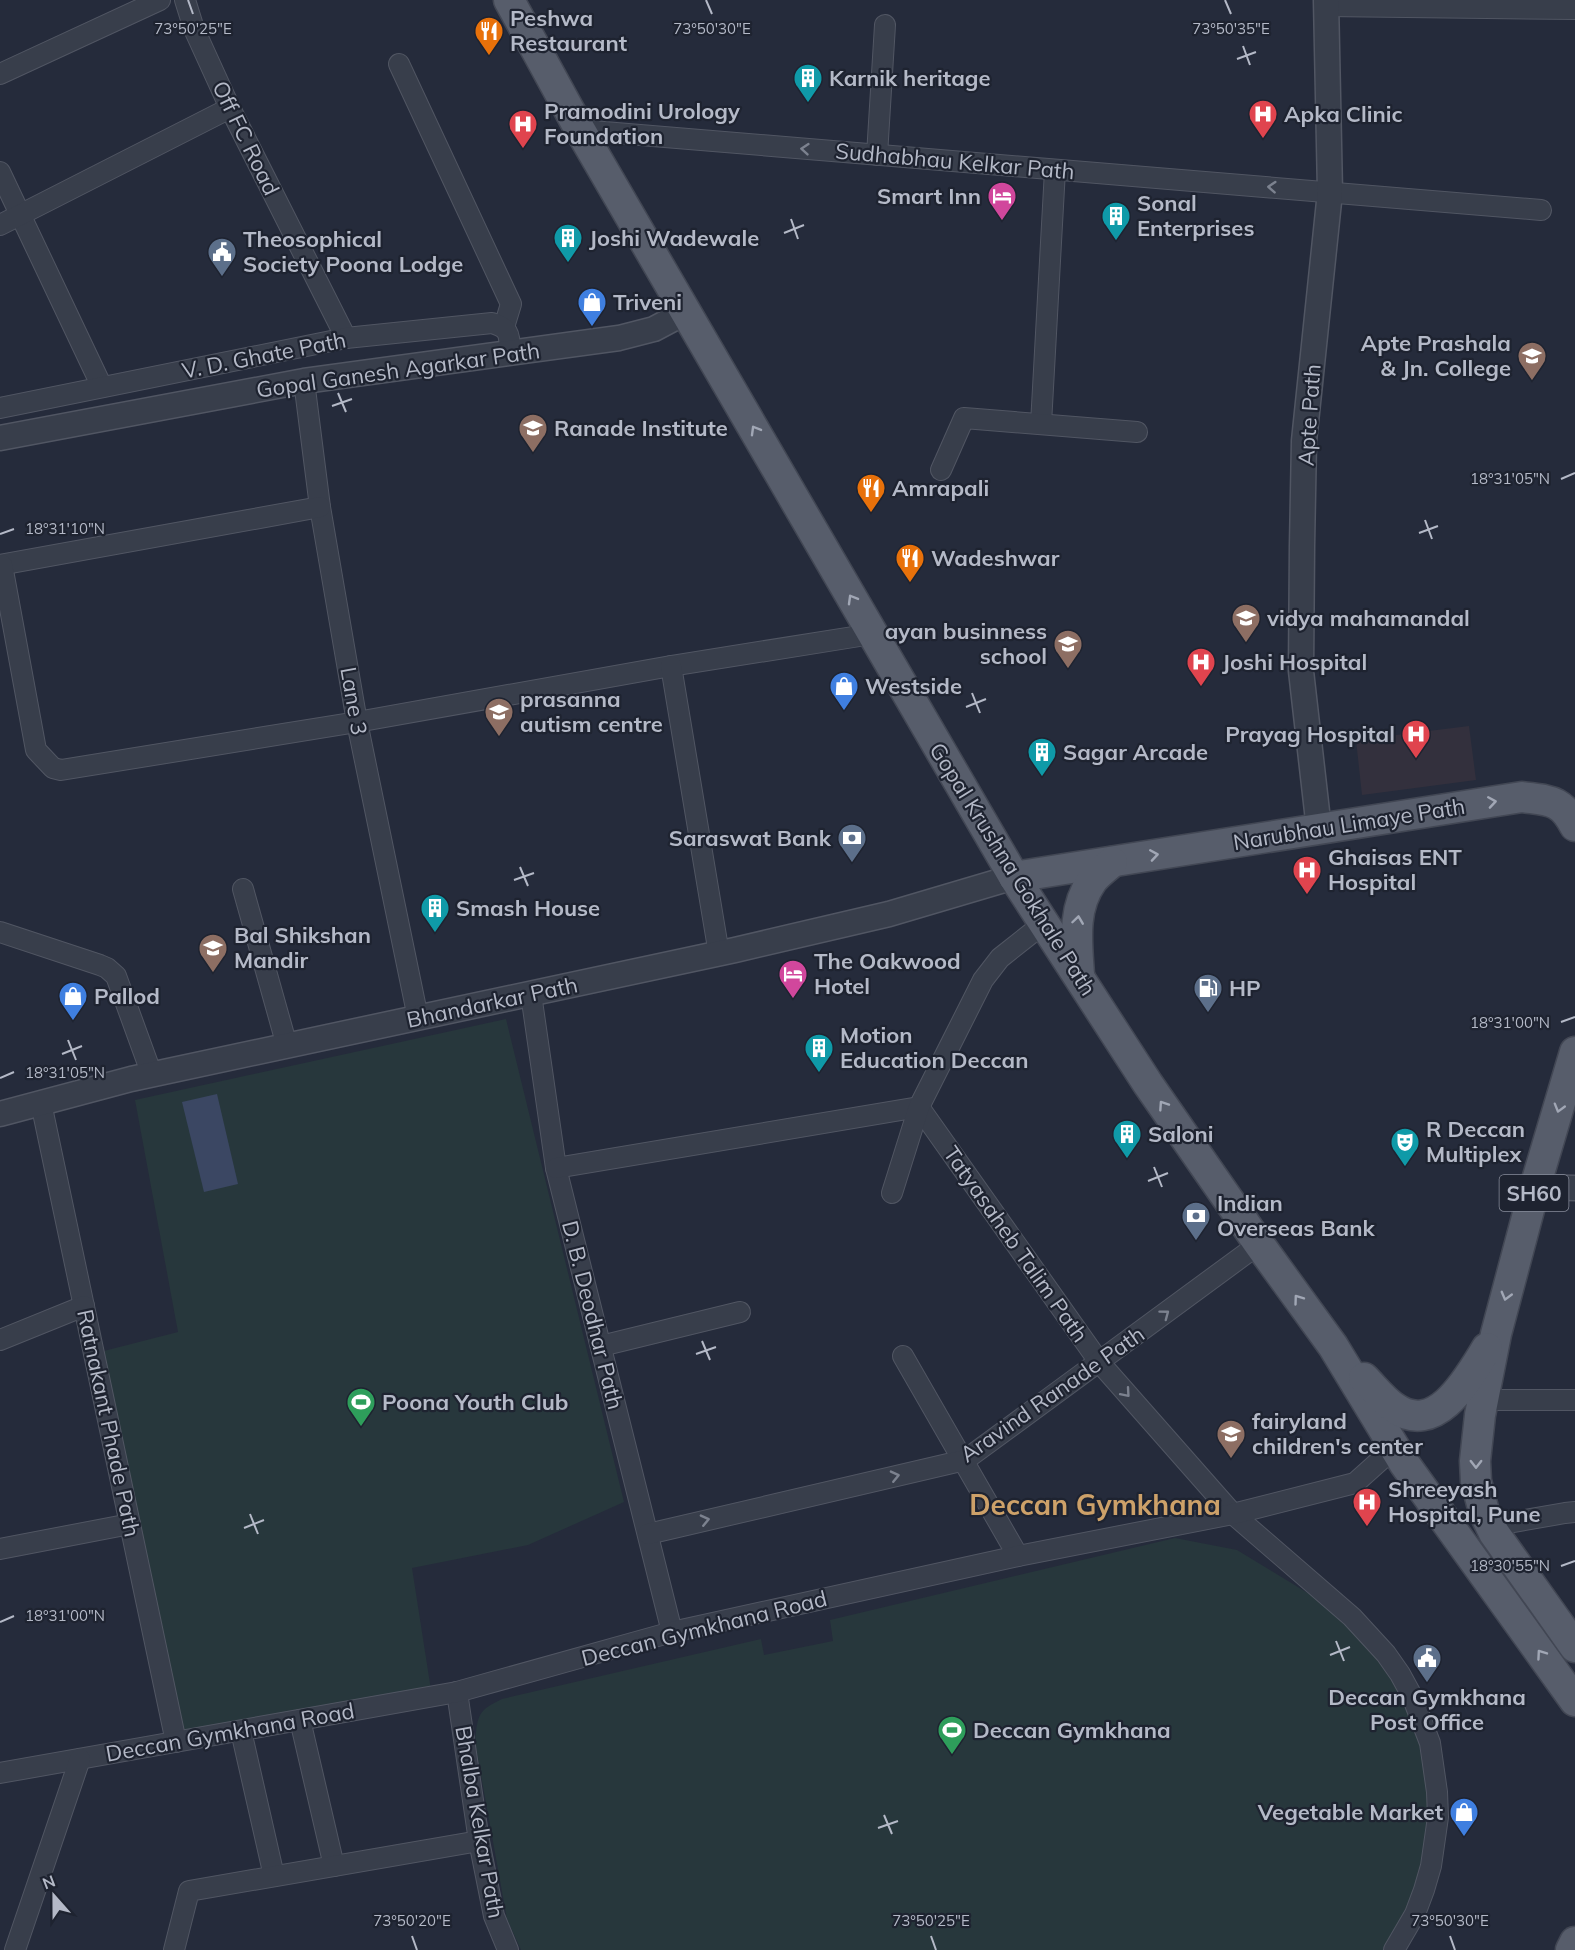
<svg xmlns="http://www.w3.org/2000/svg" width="1575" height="1950" viewBox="0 0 1575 1950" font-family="Mulish,sans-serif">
<rect width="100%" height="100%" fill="#252b3b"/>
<polygon fill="#33303d" points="1469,726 1476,780 1362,795 1356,740"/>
<g fill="#27373c">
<polygon points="506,1019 624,1502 528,1545 412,1568 431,1690 182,1735 100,1352 178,1332 135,1100"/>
<path d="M1175,1538L1237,1550L1329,1606L1382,1657L1417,1721L1432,1792L1420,1889L1388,1950H521L507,1919L475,1742C478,1715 477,1711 502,1699L761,1639L764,1655L833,1641L830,1620Z"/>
</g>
<polygon fill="#3b4763" points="217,1094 238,1184 204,1192 182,1102"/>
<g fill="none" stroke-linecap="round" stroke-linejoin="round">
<g stroke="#515663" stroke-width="22">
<g id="minor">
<polyline points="185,0 194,29 230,108 346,338"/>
<polyline points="1326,6 1575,9"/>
<polyline points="399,64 511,304 504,327"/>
<polyline points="0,74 160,0"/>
<polyline points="580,130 1541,210"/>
<polyline points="877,155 885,25"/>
<polyline points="0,172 102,387"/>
<polyline points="0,225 230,108"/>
<polyline points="304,381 320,507 357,722 418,1018"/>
<path d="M0,408L346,338L492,323C511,329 509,335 510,353"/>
<polyline points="1041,424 1055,170"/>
<polyline points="941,470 964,418 1137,432"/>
<polyline points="0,565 320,507"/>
<polyline points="2,565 36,750 53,768 61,770 357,722 671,666 872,634"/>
<polyline points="671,666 719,954"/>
<polyline points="243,889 287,1046"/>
<polyline points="0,932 100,965 107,968 116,976 152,1075"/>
<polyline points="531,994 556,1168 672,1632"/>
<polyline points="41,1103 176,1742"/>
<polyline points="919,1107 1100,1363 1233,1514 1352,1617 1386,1654 1400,1674 1412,1696 1430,1743 1437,1792 1438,1817 1431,1866 1424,1890 1415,1914 1394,1950"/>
<polyline points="556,1168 919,1107"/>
<polyline points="892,1193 919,1107 983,980 1000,958 1043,924"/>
<polyline points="0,1340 84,1306"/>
<polyline points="601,1346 740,1312"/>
<polyline points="903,1356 1018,1556"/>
<polyline points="1483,1400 1575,1400"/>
<polyline points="1491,1526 1565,1513 1575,1512"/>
<polyline points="648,1534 965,1460 1259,1244"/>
<polyline points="0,1549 130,1524"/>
<polyline points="457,1692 479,1841 494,1916 508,1950"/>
<polyline points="300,1720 334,1866"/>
<polyline points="241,1731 274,1876"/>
<polyline points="0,1773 457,1692 672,1632 1018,1556 1233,1514 1355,1483 1394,1448"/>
<polyline points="15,1950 80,1759"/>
<polyline points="174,1950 189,1891 479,1841"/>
</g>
</g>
<g stroke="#515663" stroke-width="27">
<g id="tertiary">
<polyline points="0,438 304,381 619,338 654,329 686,312"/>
<polyline points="1319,829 1301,671 1302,546 1304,441 1330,192 1326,0"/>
<polyline points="0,1114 131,1079 735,950 889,914 1014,877"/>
<polyline points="1535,1187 1575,1188"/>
</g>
</g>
<g stroke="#424754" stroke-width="33">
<g id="primary">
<polyline points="509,0 580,130 1014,877 1148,1084 1259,1244 1333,1346 1404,1463 1575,1701"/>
<path d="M1014,877L1522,797C1550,801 1561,799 1575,826"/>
<path d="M1079,975C1077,943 1072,909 1092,881C1097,874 1106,868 1112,862"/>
<polyline points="1575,1052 1535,1187 1496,1334 1480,1415 1475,1461 1476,1481 1484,1512 1494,1533 1575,1647"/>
<path d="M1364,1378C1374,1388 1383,1400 1395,1408C1437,1437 1469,1377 1487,1348"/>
<polyline points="1571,1950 1575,1942"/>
</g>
</g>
<use href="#minor" stroke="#383e4b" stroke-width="20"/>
<use href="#tertiary" stroke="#383e4b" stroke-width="24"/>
<use href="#primary" stroke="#575d6b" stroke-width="30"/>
</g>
<defs><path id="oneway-chevron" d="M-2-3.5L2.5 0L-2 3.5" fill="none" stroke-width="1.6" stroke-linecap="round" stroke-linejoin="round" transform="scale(1.5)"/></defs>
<g stroke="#7c828f">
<use href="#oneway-chevron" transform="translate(805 149) rotate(-175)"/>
<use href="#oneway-chevron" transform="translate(1272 187) rotate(-176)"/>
<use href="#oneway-chevron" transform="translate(1165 1314) rotate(-37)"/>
<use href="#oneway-chevron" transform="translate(1126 1393) rotate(49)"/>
<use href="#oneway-chevron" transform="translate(895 1476) rotate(-13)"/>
<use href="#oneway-chevron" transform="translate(705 1520) rotate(-13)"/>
</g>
<g stroke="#a1a7b5">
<use href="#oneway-chevron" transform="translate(755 430) rotate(-120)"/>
<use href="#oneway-chevron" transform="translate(852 599) rotate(-120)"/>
<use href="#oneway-chevron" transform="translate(1492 802) rotate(-9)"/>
<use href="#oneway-chevron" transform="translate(1154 855) rotate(-9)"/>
<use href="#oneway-chevron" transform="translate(1078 920) rotate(-82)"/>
<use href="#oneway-chevron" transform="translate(1163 1105) rotate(-124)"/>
<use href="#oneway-chevron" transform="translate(1559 1108) rotate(106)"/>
<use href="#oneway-chevron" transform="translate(1506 1296) rotate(105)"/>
<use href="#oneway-chevron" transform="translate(1298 1299) rotate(-126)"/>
<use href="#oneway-chevron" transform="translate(1476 1464) rotate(90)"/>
<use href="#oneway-chevron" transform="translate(1541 1654) rotate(-125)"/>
</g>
<path fill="none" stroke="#b4b9c7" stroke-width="2" d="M188,0L193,14M706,0L712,14M1225,0L1231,14M1243,46L1250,65M1237,59L1256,52M791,219L798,239M784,233L804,225M338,393L346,412M332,406L352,399M1561,479L1575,473M1425,520L1432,539M1419,533L1438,526M0,534L14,529M972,693L980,713M966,707L986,699M520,867L528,886M514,880L534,873M1561,1022L1575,1017M68,1040L76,1060M62,1054L82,1046M0,1078L14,1072M1154,1167L1162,1187M1148,1181L1168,1173M702,1341L710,1360M696,1354L716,1347M250,1514L258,1534M244,1528L264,1520M1561,1566L1575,1561M0,1622L14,1616M1336,1641L1344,1661M1330,1655L1350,1647M884,1815L892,1834M878,1828L898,1821M412,1936L417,1950M931,1936L936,1950M1450,1936L1455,1950"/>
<defs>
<g id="restaurant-pin" transform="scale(1.5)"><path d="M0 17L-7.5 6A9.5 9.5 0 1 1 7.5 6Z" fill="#e8710a" stroke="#1e2330"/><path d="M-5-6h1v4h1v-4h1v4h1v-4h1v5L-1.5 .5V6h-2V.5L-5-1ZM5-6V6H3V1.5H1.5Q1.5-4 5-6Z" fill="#fff"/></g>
<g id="building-pin" transform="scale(1.5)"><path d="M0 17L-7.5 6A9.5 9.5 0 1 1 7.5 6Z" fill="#0f9aa8" stroke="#1e2330"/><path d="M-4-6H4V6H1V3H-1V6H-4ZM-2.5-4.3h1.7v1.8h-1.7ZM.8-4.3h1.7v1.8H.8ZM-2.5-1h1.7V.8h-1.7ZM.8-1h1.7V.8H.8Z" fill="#fff"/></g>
<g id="hospital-pin" transform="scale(1.5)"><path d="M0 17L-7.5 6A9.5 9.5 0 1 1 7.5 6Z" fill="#e0444e" stroke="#1e2330"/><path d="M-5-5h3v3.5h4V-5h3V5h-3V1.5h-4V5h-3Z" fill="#fff"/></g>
<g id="hotel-pin" transform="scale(1.5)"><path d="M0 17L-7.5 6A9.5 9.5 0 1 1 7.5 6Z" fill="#d1479c" stroke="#1e2330"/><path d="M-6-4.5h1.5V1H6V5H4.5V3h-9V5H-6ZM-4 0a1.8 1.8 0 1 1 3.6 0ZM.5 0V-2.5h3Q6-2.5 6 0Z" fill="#fff"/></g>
<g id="civic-pin" transform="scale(1.5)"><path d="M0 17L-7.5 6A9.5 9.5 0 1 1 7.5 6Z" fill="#5c6f8a" stroke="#1e2330"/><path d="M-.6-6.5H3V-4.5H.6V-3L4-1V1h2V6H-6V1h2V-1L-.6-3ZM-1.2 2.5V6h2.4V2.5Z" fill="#fff"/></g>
<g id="shop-pin" transform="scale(1.5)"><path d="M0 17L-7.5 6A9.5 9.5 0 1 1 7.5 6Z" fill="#3f7fe0" stroke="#1e2330"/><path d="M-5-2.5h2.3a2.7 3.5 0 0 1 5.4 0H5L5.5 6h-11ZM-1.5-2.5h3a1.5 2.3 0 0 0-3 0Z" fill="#fff"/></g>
<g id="school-pin" transform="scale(1.5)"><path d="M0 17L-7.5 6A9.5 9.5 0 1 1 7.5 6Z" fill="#8d6e63" stroke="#1e2330"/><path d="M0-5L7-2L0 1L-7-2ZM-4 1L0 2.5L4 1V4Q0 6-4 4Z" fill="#fff"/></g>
<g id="university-pin" transform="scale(1.5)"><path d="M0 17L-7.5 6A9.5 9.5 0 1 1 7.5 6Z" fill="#8d6e63" stroke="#1e2330"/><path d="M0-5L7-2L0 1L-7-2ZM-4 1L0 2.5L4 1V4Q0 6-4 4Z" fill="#fff"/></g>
<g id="bank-pin" transform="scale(1.5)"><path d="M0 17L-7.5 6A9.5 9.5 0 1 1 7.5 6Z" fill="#5c6f8a" stroke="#1e2330"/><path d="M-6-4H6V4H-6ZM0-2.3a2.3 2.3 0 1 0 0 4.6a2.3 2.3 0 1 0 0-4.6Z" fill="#fff"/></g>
<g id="fuel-pin" transform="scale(1.5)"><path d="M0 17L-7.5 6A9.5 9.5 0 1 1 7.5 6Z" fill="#5c6f8a" stroke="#1e2330"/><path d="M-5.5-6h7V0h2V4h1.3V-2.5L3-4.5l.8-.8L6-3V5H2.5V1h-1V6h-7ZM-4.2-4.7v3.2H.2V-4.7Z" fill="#fff"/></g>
<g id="theatre-pin" transform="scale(1.5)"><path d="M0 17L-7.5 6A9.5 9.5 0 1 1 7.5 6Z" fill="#0f9aa8" stroke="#1e2330"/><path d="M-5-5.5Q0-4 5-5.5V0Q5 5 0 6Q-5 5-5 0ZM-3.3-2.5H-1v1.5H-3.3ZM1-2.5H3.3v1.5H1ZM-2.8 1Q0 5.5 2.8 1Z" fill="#fff"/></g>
<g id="stadium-pin" transform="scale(1.5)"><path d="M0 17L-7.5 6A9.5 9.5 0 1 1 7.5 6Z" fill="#2e9e5b" stroke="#1e2330"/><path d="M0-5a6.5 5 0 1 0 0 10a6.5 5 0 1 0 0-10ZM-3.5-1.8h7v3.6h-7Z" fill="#fff"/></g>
</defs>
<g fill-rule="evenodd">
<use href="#restaurant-pin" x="489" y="31"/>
<use href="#building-pin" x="808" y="78"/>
<use href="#hospital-pin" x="1263" y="114"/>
<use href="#hospital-pin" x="523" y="124"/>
<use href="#hotel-pin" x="1002" y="196"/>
<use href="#building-pin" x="1116" y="216"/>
<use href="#building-pin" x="568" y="238"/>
<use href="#civic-pin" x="222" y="252"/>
<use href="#shop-pin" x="592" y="302"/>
<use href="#school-pin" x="1532" y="356"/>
<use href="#university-pin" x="533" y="428"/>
<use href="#restaurant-pin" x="871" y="488"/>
<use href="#restaurant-pin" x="910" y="558"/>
<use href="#school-pin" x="1246" y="618"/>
<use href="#school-pin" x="1068" y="644"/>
<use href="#hospital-pin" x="1201" y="662"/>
<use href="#shop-pin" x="844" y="686"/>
<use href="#school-pin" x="499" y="712"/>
<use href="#hospital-pin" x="1416" y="734"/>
<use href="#building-pin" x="1042" y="752"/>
<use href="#bank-pin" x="852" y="838"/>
<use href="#hospital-pin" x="1307" y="870"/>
<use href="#building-pin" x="435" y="908"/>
<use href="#school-pin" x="213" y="948"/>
<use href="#hotel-pin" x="793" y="974"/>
<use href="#fuel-pin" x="1208" y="988"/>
<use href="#shop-pin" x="73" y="996"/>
<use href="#building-pin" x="819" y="1048"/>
<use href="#building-pin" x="1127" y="1134"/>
<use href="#theatre-pin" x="1405" y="1142"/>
<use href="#bank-pin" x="1196" y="1216"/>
<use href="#stadium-pin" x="361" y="1402"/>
<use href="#school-pin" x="1231" y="1434"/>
<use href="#hospital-pin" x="1367" y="1502"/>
<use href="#civic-pin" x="1427" y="1658"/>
<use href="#stadium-pin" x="952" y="1730"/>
<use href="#shop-pin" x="1464" y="1812"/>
</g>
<g text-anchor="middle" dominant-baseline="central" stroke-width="4.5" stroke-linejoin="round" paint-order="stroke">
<rect fill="#1e2330" stroke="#878c9a" stroke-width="1.5" x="1499.5" y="1175" width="69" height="36" rx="4.5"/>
<g font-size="21" font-weight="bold" fill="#b4b9c7">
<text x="1534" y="1193">SH60</text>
</g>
<g font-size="22" font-weight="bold" fill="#b4b9c7" stroke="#1e2330" text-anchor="start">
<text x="510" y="18">Peshwa<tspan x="510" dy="25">Restaurant</tspan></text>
<text x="829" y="78">Karnik heritage</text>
<text x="544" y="111">Pramodini Urology<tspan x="544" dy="25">Foundation</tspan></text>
<text x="1284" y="114">Apka Clinic</text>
<text x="981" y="196" text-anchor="end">Smart Inn</text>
<text x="1137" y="203">Sonal<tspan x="1137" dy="25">Enterprises</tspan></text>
<text x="589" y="238">Joshi Wadewale</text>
<text x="243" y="239">Theosophical<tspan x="243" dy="25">Society Poona Lodge</tspan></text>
<text x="613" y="302">Triveni</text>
<text x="1511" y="343" text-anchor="end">Apte Prashala<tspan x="1511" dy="25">&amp; Jn. College</tspan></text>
<text x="554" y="428">Ranade Institute</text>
<text x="892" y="488">Amrapali</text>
<text x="931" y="558">Wadeshwar</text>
<text x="1267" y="618">vidya mahamandal</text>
<text x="1047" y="631" text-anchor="end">ayan businness<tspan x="1047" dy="25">school</tspan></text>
<text x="1222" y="662">Joshi Hospital</text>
<text x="865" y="686">Westside</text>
<text x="520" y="699">prasanna<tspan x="520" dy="25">autism centre</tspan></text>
<text x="1395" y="734" text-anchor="end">Prayag Hospital</text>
<text x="1063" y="752">Sagar Arcade</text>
<text x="831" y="838" text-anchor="end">Saraswat Bank</text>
<text x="1328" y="857">Ghaisas ENT<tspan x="1328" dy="25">Hospital</tspan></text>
<text x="456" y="908">Smash House</text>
<text x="234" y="935">Bal Shikshan<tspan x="234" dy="25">Mandir</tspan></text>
<text x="814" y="961">The Oakwood<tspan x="814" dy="25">Hotel</tspan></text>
<text x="1229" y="988">HP</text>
<text x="94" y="996">Pallod</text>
<text x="840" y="1035">Motion<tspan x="840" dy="25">Education Deccan</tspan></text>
<text x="1426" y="1129">R Deccan<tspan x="1426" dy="25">Multiplex</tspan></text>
<text x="1148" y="1134">Saloni</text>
<text x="1217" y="1203">Indian<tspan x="1217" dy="25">Overseas Bank</tspan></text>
<text x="382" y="1402">Poona Youth Club</text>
<text x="1252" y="1421">fairyland<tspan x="1252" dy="25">children's center</tspan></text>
<text x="1388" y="1489">Shreeyash<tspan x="1388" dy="25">Hospital, Pune</tspan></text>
<text x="1427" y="1697" text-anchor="middle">Deccan Gymkhana<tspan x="1427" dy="25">Post Office</tspan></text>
<text x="973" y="1730">Deccan Gymkhana</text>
<text x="1443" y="1812" text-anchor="end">Vegetable Market</text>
</g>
<g font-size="22" fill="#b4b9c7" stroke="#1e2330">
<text transform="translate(246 138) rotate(64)">Off FC Road</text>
<text transform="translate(955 161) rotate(5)">Sudhabhau Kelkar Path</text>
<text transform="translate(264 355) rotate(-11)">V. D. Ghate Path</text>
<text transform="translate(398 370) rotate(-8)">Gopal Ganesh Agarkar Path</text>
<text transform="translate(1309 415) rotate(-86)">Apte Path</text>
<text transform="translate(354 701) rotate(80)">Lane 3</text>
<text transform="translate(1349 824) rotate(-9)">Narubhau Limaye Path</text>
<text transform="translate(1013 869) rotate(58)">Gopal Krushna Gokhale Path</text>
<text transform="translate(492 1002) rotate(-12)">Bhandarkar Path</text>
<text transform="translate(1016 1244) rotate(55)">Tatyasaheb Talim Path</text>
<text transform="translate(593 1315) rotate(76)">D. B. Deodhar Path</text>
<text transform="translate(1052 1394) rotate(-35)">Aravind Ranade Path</text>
<text transform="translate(109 1423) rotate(78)">Ratnakant Phade Path</text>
<text transform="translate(704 1628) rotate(-14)">Deccan Gymkhana Road</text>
<text transform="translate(230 1732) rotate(-10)">Deccan Gymkhana Road</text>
<text transform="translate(480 1822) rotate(80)">Bhalba Kelkar Path</text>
</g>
<g font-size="28" font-weight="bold" fill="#cda169" stroke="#1e2330">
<text x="1095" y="1504">Deccan Gymkhana</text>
</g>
</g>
<g font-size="15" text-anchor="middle" fill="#b4b9c7" stroke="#1e2330" stroke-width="4.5" stroke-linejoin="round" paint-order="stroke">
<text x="193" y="34">73°50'25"E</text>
<text x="712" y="34">73°50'30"E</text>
<text x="1231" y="34">73°50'35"E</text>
<text x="1510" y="484">18°31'05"N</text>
<text x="65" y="534">18°31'10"N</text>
<text x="1510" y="1028">18°31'00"N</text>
<text x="65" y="1078">18°31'05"N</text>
<text x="1510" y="1571">18°30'55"N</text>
<text x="65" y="1621">18°31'00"N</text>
<text x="412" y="1926">73°50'20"E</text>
<text x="931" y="1926">73°50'25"E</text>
<text x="1450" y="1926">73°50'30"E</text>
</g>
<g transform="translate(54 1896) rotate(339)" stroke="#1e2330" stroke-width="4.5" paint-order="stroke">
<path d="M0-4.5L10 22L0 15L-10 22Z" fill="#b4b9c7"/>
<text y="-9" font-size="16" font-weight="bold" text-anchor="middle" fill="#b4b9c7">N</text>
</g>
</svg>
